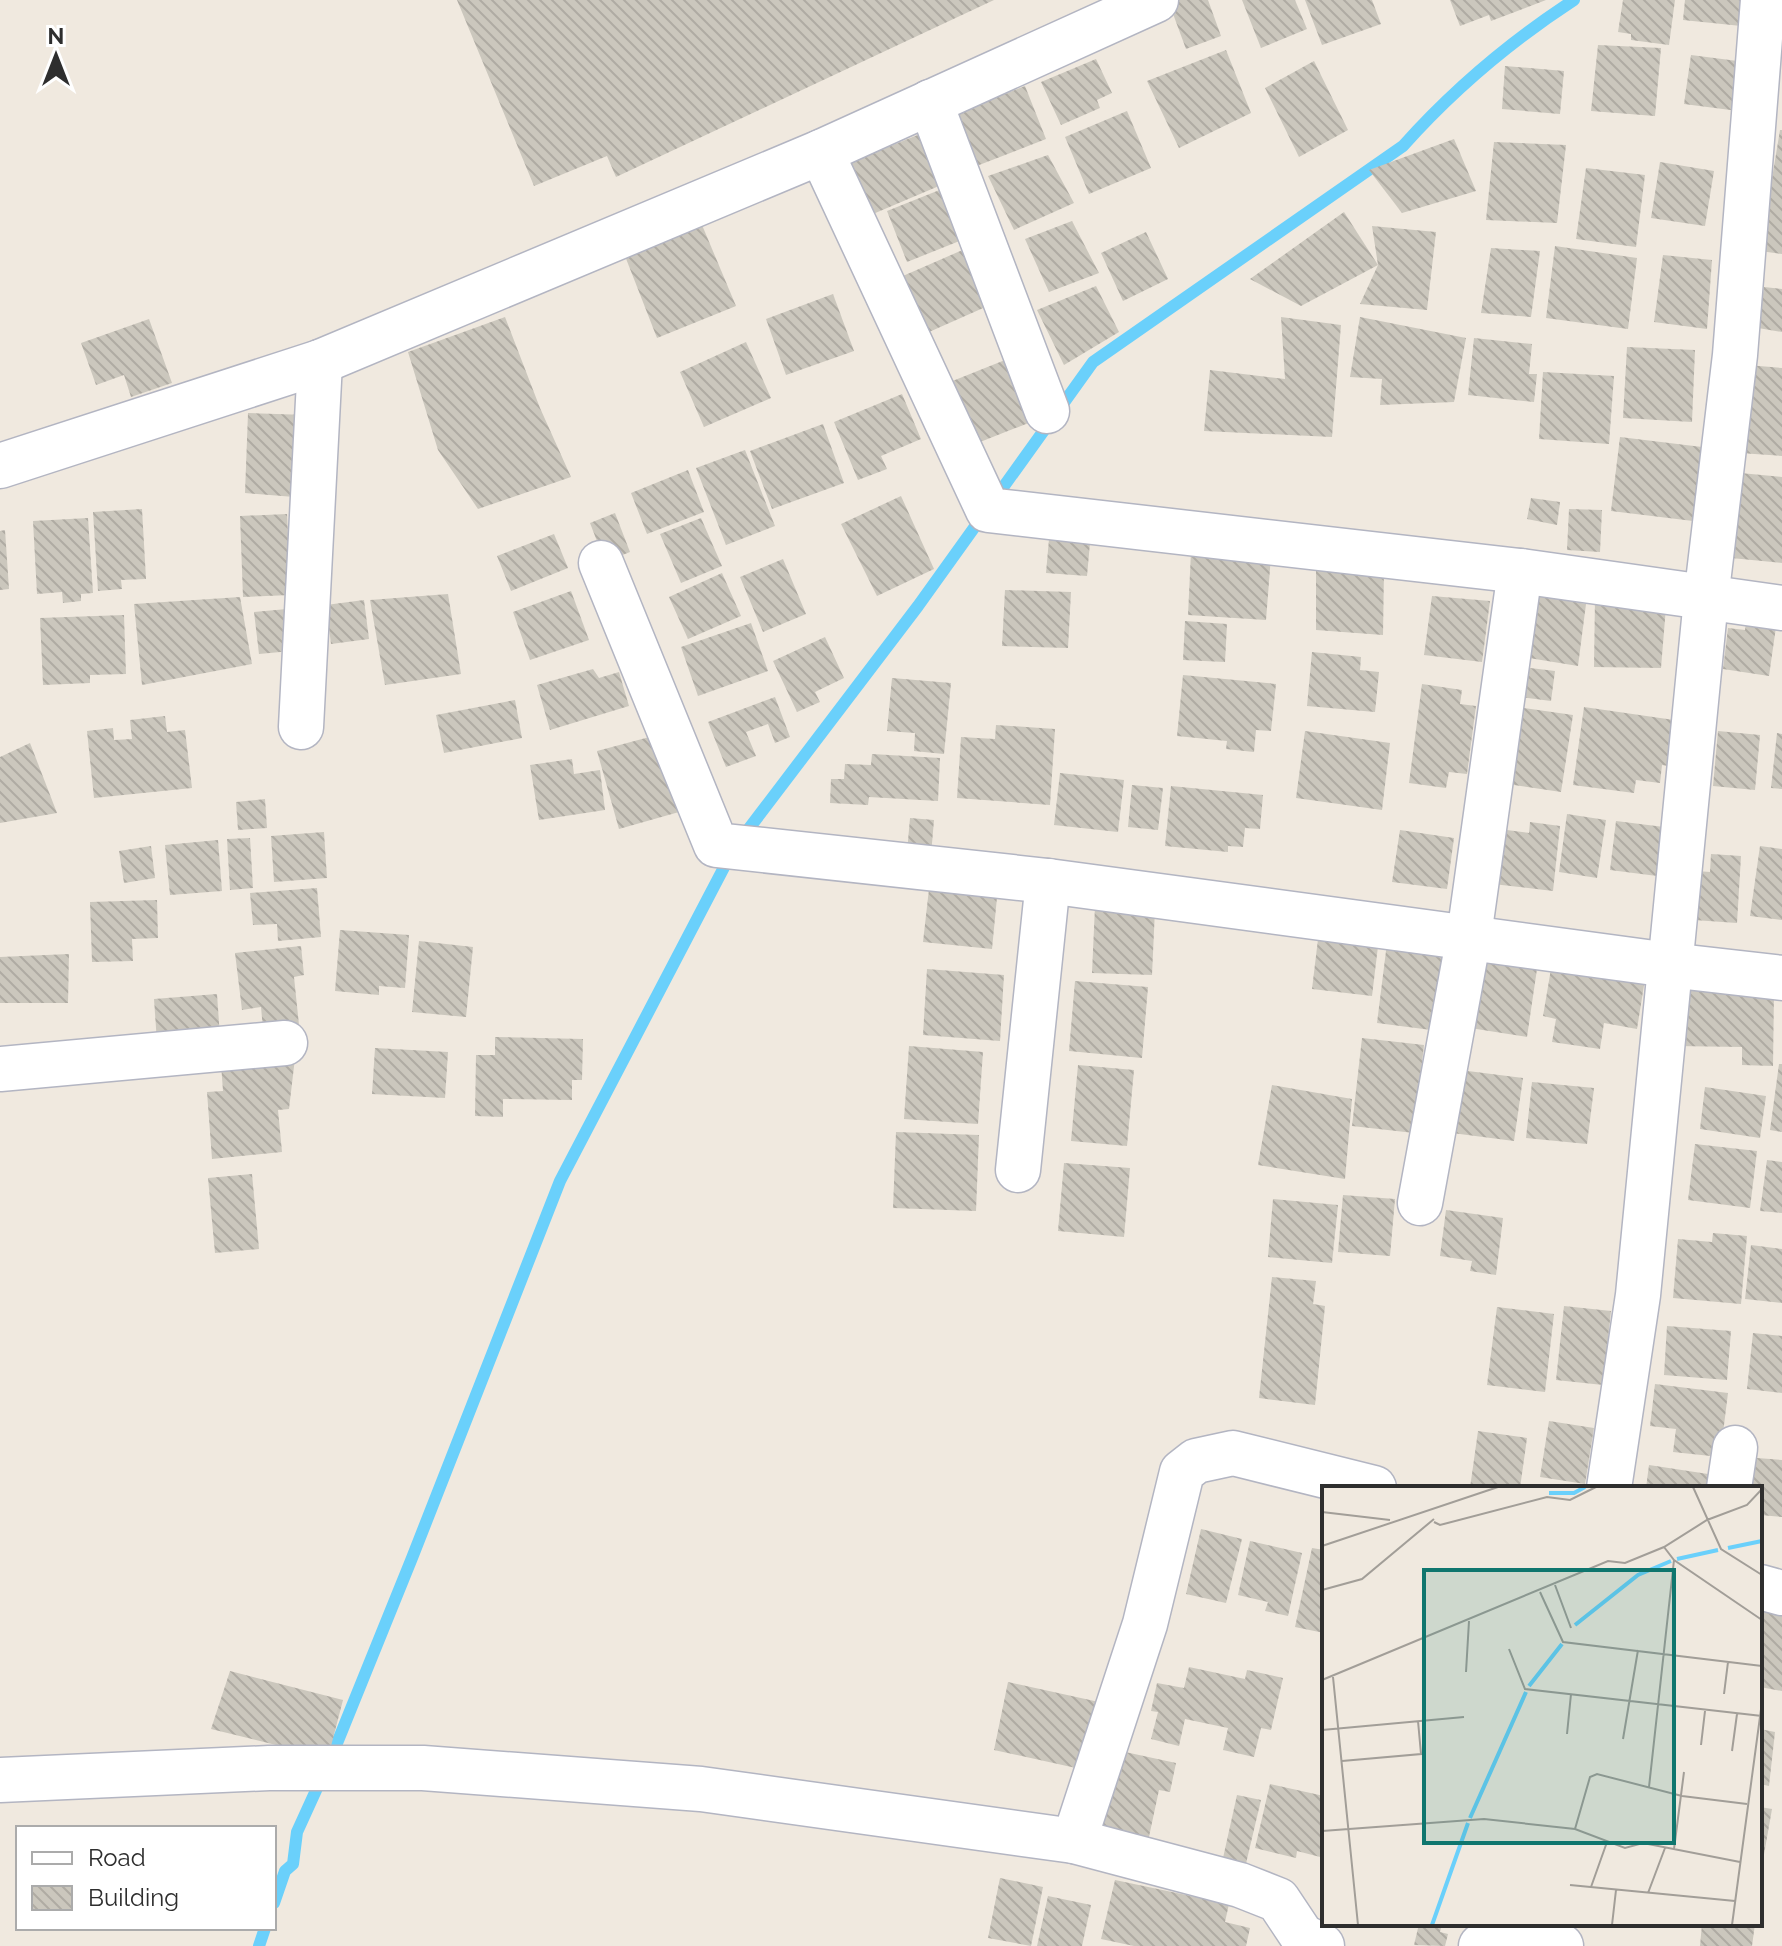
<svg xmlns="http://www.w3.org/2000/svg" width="1782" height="1946" viewBox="0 0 1782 1946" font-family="Raleway,sans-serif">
<defs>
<pattern id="building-back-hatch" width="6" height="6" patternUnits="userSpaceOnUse" patternTransform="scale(2)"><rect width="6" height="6" fill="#cbc7bd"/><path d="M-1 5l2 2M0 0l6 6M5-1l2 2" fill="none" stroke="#afaba3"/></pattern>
</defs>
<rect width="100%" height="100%" fill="#f0e9df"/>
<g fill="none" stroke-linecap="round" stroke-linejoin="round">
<g stroke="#6ad0fb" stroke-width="12">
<path d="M741,839L918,606L1093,362L1403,146C1453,90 1511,41 1574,0"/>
<polyline points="331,1758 412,1558 560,1181 731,854"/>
<polyline points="274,1903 285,1871 293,1864 297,1832 323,1775"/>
<polyline points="259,1946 265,1928"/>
</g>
</g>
<g fill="url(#building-back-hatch)">
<polygon points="457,0 994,0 616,177 607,156 534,186"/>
<polygon points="1178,0 1208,0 1221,36 1186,49 1169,3"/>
<polygon points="1242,0 1295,0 1307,29 1261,48"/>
<polygon points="1305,0 1372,0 1381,24 1322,45"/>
<polygon points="1450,0 1546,0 1491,21 1489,15 1460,26"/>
<polygon points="1623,0 1675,0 1669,45 1631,40 1631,34 1618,32"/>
<polygon points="1685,0 1753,0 1751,27 1683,20"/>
<polygon points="1598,45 1661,48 1655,116 1591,111"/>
<polygon points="1226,50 1251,113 1179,148 1147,81"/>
<polygon points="1691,55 1753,63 1746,112 1684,104"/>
<polygon points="1096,59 1112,93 1097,100 1100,108 1061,125 1041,82"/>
<polygon points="1314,61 1348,130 1299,157 1265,88"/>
<polygon points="1505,66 1564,71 1560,114 1502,109"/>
<polygon points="1025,86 1046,139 974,167 954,114"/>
<polygon points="1127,111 1151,168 1089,194 1065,137"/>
<polygon points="1780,130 1782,130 1782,254 1760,251"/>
<polygon points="925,132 946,183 873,214 851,162"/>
<polygon points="1454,139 1476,191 1402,213 1369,170"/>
<polygon points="1494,142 1566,145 1557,223 1486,220"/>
<polygon points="1048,155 1074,203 1014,230 988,176"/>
<polygon points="1660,162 1714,171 1705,226 1651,218"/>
<polygon points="1586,168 1645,175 1636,247 1576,239"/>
<polygon points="947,187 967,238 907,262 887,211"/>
<polygon points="1344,212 1378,265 1301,306 1250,279"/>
<polygon points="1072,221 1099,273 1049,292 1025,239"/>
<polygon points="702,225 736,306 657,338 625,256"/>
<polygon points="1372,226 1436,232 1427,310 1360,304 1378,265"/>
<polygon points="1146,232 1168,279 1123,301 1101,253"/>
<polygon points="974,245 999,301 920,336 896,279"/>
<polygon points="1555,246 1637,258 1628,329 1546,318"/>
<polygon points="1491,248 1540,251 1531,317 1481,313"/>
<polygon points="1663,255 1712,260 1707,329 1654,322"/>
<polygon points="1096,286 1119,332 1064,365 1037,310"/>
<polygon points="1764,287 1782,289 1782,332 1758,328"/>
<polygon points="833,294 854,351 786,375 766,319"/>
<polygon points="505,317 540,408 571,477 478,509 438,450 408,352"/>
<polygon points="1281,317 1341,325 1332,437 1204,431 1210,370 1285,379"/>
<polygon points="1360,317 1466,338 1454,402 1380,405 1382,379 1350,377"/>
<polygon points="149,319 172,383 131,397 124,375 96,385 81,343"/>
<polygon points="1474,338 1532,344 1529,374 1537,374 1534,402 1468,395"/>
<polygon points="746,342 771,398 704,427 680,372"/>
<polygon points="1627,347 1695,350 1692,422 1623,418"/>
<polygon points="1005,360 1031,422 970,446 945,384"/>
<polygon points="1747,365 1782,368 1782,456 1740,453"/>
<polygon points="1543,372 1614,376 1609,444 1539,439"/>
<polygon points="902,394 921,439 881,456 887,469 858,480 834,422"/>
<polygon points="248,413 307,415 307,498 245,493"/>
<polygon points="823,424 844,483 772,509 750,451"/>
<polygon points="1620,437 1702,447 1693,521 1611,511"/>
<polygon points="745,450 775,526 726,545 696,468"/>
<polygon points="688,470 704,512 647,534 631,493"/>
<polygon points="1730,472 1782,477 1782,563 1721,557"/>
<polygon points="901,496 934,569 877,596 841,524"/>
<polygon points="1531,498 1560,502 1557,525 1527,519"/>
<polygon points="142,509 146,579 121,580 122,589 98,591 93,512"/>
<polygon points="1569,509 1602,510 1600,552 1567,550"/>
<polygon points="615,513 630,552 605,562 590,523"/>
<polygon points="287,514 291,595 243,597 240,516"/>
<polygon points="88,518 93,593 81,594 81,601 63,603 62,592 37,594 33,521"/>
<polygon points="701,518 722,566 681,583 660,534"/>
<polygon points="5,530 9,589 0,590 0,531"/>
<polygon points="554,534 568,568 511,591 497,556"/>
<polygon points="1049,539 1090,543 1087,576 1046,573"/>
<polygon points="1191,552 1271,556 1266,620 1188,615"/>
<polygon points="783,559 806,614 763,632 740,577"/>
<polygon points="1316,562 1384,569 1383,635 1316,630"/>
<polygon points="722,573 741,616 688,639 669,597"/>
<polygon points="1005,590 1071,592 1068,648 1002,646"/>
<polygon points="571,591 589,640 530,660 513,612"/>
<polygon points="448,594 461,674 385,685 370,600"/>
<polygon points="1533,594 1586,604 1578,666 1529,658"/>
<polygon points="1432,596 1490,601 1482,662 1424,655"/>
<polygon points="240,597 252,664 142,685 134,604"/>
<polygon points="1595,598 1666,607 1661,668 1594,667"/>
<polygon points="364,600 369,639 331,644 326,605"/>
<polygon points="298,608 302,650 259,654 254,612"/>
<polygon points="124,615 126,674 90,675 90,683 43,685 40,618"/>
<polygon points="1747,616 1777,620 1769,676 1723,669 1728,628 1745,630"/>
<polygon points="1185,621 1227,624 1225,662 1183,660"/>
<polygon points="751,623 768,671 698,696 681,647"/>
<polygon points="825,637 844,678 815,692 820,702 797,712 773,661"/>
<polygon points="1312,652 1361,657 1360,670 1379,672 1375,712 1307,706"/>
<polygon points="1523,667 1555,671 1551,701 1520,697"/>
<polygon points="593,669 599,678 619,672 629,706 550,730 537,685"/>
<polygon points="1183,675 1276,684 1271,731 1256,730 1254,752 1226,749 1227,741 1177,736"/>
<polygon points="892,678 951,683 944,754 914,751 915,733 887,731"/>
<polygon points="1422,684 1462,690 1460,704 1476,706 1467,774 1449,772 1446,788 1409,783"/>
<polygon points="775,697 790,737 775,743 768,724 746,732 756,756 726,767 708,722"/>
<polygon points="515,700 522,738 444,753 436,715"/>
<polygon points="1511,706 1573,715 1561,792 1500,783"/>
<polygon points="1584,707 1681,721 1674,767 1662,765 1660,783 1636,780 1634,793 1573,785"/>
<polygon points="165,716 167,732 185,730 192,788 94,798 87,731 113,728 114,740 132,739 130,720"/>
<polygon points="996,725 1055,729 1050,805 957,798 961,737 995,739"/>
<polygon points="1305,731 1390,743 1382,810 1296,798"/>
<polygon points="1718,731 1760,735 1755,790 1713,786"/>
<polygon points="1777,733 1782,734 1782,789 1771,788"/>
<polygon points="657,735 679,812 619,829 597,751"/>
<polygon points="30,743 57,813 0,823 0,757"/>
<polygon points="872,754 940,758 938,801 869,797 868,805 830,803 831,779 844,779 845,764 871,765"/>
<polygon points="572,759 574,774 600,770 605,810 539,820 530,765"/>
<polygon points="1060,773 1124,780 1118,832 1054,825"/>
<polygon points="1132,785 1163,788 1158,830 1128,827"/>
<polygon points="1171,786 1263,795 1260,829 1245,828 1243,847 1228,846 1228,852 1165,846"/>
<polygon points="265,799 267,828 238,830 236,802"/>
<polygon points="1567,814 1606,820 1597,878 1559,872"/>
<polygon points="910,818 934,820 931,855 907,852"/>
<polygon points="1616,821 1664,827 1657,876 1610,870"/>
<polygon points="1530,822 1560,826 1553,891 1493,884 1499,829 1529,833"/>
<polygon points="1400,830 1454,838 1447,889 1392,882"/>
<polygon points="324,832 327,878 274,882 271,836"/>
<polygon points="250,838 253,888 230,890 227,839"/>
<polygon points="218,840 222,891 170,895 165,845"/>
<polygon points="151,846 155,878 124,883 119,851"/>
<polygon points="1760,846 1782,849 1782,920 1750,916"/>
<polygon points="1711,854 1741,856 1737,923 1694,920 1697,871 1710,872"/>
<polygon points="930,880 998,887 992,949 923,942"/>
<polygon points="317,888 321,937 278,941 277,924 253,925 250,893"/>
<polygon points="157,900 158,938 132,939 133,961 92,962 90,902"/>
<polygon points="1095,906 1155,909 1152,975 1092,973"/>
<polygon points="340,930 409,935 405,988 379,986 379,995 335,991"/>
<polygon points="1319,931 1379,938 1372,996 1312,989"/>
<polygon points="419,941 473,947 466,1017 412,1012"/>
<polygon points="1387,943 1449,950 1439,1031 1377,1023"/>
<polygon points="301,946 304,975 294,977 299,1025 263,1029 261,1007 242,1010 235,953"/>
<polygon points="69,954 68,1003 0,1003 0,957"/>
<polygon points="1553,957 1646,973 1637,1029 1604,1023 1600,1049 1552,1042 1556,1019 1543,1016"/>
<polygon points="1479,962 1537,969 1527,1037 1470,1028"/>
<polygon points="927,969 1004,975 1000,1041 923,1035"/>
<polygon points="1075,981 1148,987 1142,1058 1069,1051"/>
<polygon points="1676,982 1774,992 1773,1066 1742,1065 1742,1047 1674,1046"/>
<polygon points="217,994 220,1037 157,1042 154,999"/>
<polygon points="495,1037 583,1039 582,1080 572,1080 572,1100 503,1099 503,1117 475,1116 476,1055 495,1055"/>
<polygon points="1362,1038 1424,1045 1414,1133 1352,1126"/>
<polygon points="909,1046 983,1052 978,1124 904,1119"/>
<polygon points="375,1048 448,1052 445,1098 372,1094"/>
<polygon points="295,1058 289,1109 278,1110 282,1152 212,1159 207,1092 223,1091 221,1064"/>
<polygon points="1779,1064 1782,1064 1782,1132 1770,1130"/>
<polygon points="1078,1065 1134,1070 1127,1146 1071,1141"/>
<polygon points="1460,1070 1523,1078 1514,1141 1452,1133"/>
<polygon points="1532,1082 1594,1088 1587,1144 1526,1138"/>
<polygon points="1272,1085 1352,1099 1345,1179 1258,1165"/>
<polygon points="1705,1087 1766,1096 1760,1138 1700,1129"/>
<polygon points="896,1132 979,1135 976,1211 893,1208"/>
<polygon points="1695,1144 1757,1151 1750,1208 1688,1200"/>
<polygon points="1767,1160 1782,1162 1782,1213 1760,1211"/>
<polygon points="1064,1163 1130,1168 1124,1237 1058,1231"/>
<polygon points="252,1174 259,1249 215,1253 208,1178"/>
<polygon points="1343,1195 1395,1199 1390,1256 1338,1252"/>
<polygon points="1273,1199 1338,1205 1332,1263 1268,1257"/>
<polygon points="1446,1210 1503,1218 1496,1275 1470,1271 1472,1261 1440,1256"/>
<polygon points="1713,1233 1747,1236 1741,1304 1673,1298 1678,1239 1712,1242"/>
<polygon points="1751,1245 1782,1249 1782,1303 1745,1299"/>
<polygon points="1272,1277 1316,1281 1313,1304 1325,1306 1315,1405 1259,1398"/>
<polygon points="1564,1306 1611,1311 1603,1385 1556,1380"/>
<polygon points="1497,1307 1554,1314 1545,1392 1487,1385"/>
<polygon points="1667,1326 1731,1331 1727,1380 1664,1375"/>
<polygon points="1753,1333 1782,1336 1782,1393 1747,1389"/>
<polygon points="1655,1384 1728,1393 1720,1457 1673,1452 1676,1429 1650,1426"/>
<polygon points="1549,1421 1594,1428 1585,1484 1540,1477"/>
<polygon points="1478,1431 1527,1438 1520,1488 1470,1488"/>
<polygon points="1744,1457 1782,1460 1782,1517 1760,1515 1760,1488 1742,1488"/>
<polygon points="1649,1465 1708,1474 1707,1488 1646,1488"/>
<polygon points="1201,1529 1242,1539 1226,1603 1186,1594"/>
<polygon points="1250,1541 1302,1553 1288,1616 1265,1611 1268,1602 1238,1595"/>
<polygon points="1312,1548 1324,1550 1324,1633 1295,1627"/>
<polygon points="1761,1607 1782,1614 1782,1691 1760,1687"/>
<polygon points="1189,1667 1245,1679 1247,1670 1283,1678 1271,1730 1261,1728 1254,1757 1223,1750 1228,1728 1185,1719 1179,1746 1151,1739 1158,1712 1151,1711 1157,1683 1184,1688"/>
<polygon points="230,1671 343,1700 330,1750 278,1753 280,1746 211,1729"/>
<polygon points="1008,1682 1099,1702 1085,1770 994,1750"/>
<polygon points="1760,1729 1775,1732 1769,1786 1760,1784"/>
<polygon points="1116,1750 1176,1763 1170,1792 1159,1790 1147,1846 1097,1836"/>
<polygon points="1270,1784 1324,1796 1324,1858 1297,1851 1296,1858 1255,1848"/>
<polygon points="1237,1795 1261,1800 1244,1872 1221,1867"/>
<polygon points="1760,1807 1772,1809 1762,1866 1760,1866"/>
<polygon points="1000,1878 1043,1887 1031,1946 988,1938"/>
<polygon points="1115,1880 1229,1904 1225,1922 1250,1928 1246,1946 1134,1946 1101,1939"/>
<polygon points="1048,1896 1091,1905 1082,1946 1037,1946"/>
<polygon points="1419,1924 1442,1924 1440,1932 1448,1934 1445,1946 1414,1945"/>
<polygon points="1702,1924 1755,1924 1752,1946 1700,1946"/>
</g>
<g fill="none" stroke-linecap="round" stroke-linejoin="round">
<g stroke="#b3b5c2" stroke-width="47">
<g id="minor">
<polyline points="930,102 1047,411"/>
<polyline points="821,152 988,510 1520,571 1782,608"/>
<polyline points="0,466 320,362 821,152 1156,0"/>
<polyline points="601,563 716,845 1048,881 1669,965 1782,978"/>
<polyline points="301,727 320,362"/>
<polyline points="0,1069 285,1043"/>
<polyline points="1018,1170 1048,881"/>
<polyline points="1420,1203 1469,936 1520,571"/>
<polyline points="1609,1488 1638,1295 1706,599 1735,355 1763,0"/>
<polyline points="1729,1488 1735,1448"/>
<polyline points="1760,1587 1782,1593"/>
<polyline points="0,1780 269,1768 423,1768 701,1789 1074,1841 1240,1885 1278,1900 1302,1936 1322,1946"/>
<polyline points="1074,1841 1145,1624 1182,1472 1196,1461 1233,1453 1374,1488"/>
<polyline points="1481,1946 1514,1942 1561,1946"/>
</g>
</g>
<use href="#minor" stroke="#fff" stroke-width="44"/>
</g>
<g transform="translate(1322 1486)">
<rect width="440" height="440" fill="#f0e9df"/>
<path fill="none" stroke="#6ad0fb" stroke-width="4" d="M227,7H252L263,1M406,62L440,55M355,73L396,64M253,139L316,89L349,75M207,200L240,158M148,332L204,206M110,439L146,337"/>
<path fill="none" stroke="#a29e98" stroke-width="2" d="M371,1L399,63L440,89M0,26L68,34M112,36L118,39L225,11L248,14L274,1M0,60L176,1M342,61L352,74L440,134M233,99L249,142M0,104L40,93L112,33M218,106L241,156L440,180M187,163L203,203L440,230M144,186L147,135M11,191L36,439M0,194L286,75L303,77L342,61L385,34L425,19L440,3M402,208L406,176M0,244L142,231M245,248L249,208M301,253L316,164M379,259L383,225M410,265L415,228M20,275L99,268L96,235M327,301L352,74M253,343L268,291L275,288L360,310L425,318M0,345L162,333L253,343L303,362L321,357L418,376M352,363L362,286M248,399L413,415M269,401L285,356M326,407L343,362M290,439L294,404M410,439L440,216"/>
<path fill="#0f766e" fill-opacity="0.15" stroke="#0f766e" stroke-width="4" d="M102,84H352V357H102Z"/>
<rect width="440" height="440" fill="none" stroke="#2e2e2e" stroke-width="4"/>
</g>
<rect x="16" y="1826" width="260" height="104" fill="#ffffff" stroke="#ababab" stroke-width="2"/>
<rect x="32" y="1852" width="40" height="12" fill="#ffffff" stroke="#ababab" stroke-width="2"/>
<text x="88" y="1866" font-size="24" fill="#2e2e2e">Road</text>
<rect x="32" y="1886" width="40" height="24" fill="url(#building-back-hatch)" stroke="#ababab" stroke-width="2"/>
<text x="88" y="1906" font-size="24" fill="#2e2e2e">Building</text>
<g transform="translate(56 56)" stroke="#ffffff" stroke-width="6" paint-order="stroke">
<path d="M0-6L14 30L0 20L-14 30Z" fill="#2e2e2e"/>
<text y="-12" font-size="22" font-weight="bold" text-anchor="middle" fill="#2e2e2e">N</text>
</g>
</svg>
